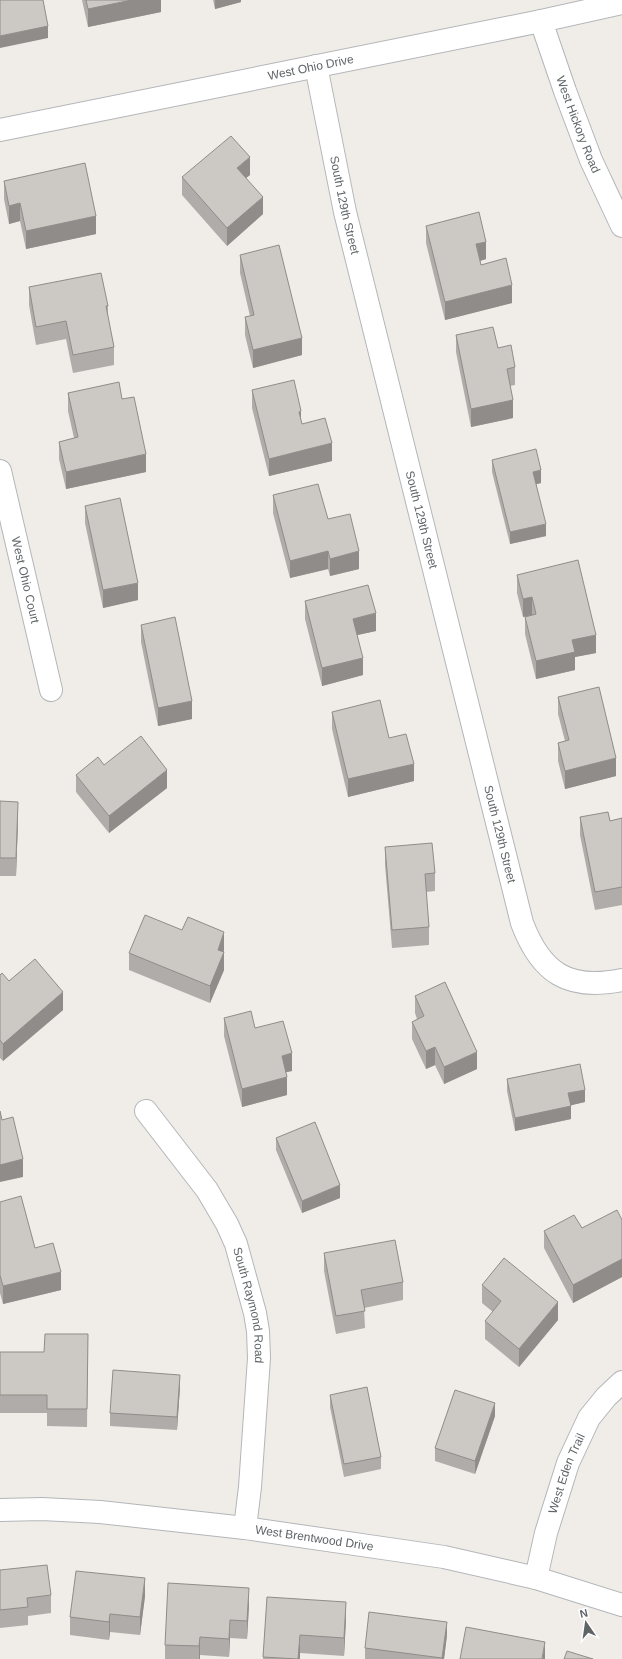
<svg xmlns="http://www.w3.org/2000/svg" width="622" height="1659" viewBox="0 0 622 1659" font-family="Arial,sans-serif">
<rect width="100%" height="100%" fill="#f0ede8"/>
<g fill="none" stroke-linecap="round" stroke-linejoin="round">
<g stroke="#b3b6b9" stroke-width="24">
<g id="minor">
<path id="s1" d="M541,21L565,91L591,160L622,226"/>
<path id="s2" d="M316,66L345,212L522,923C541,973 568,991 622,980"/>
<path id="s3" d="M0,130L541,21L622,3"/>
<path id="s4" d="M0,471L51,690"/>
<path id="s5" d="M146,1111L207,1190L227,1224L236,1244L255,1313L258,1331L259,1358L250,1487L245,1528"/>
<path id="s6" d="M0,1510L42,1509L100,1512L245,1528L444,1557L536,1578L622,1605"/>
<path id="s7" d="M536,1578L546,1533L568,1463L589,1418L606,1397L622,1382"/>
</g>
</g>
<use href="#minor" stroke="#fff" stroke-width="22"/>
</g>
<g fill="#afaca9">
<polygon points="82,0 161,0 161,12 88,27"/>
<polygon points="213,0 241,0 241,2 215,9"/>
<polygon points="250,175 246,178 263,214 227,246 182,195 182,177"/>
<polygon points="4,181 96,234 26,249 20,221 9,224 4,199"/>
<polygon points="426,226 486,259 480,261 481,265 512,303 445,320 426,243"/>
<polygon points="240,255 302,355 253,368 245,335 245,317 250,316 240,273"/>
<polygon points="29,287 108,306 108,319 114,347 114,365 73,373 66,339 36,345 29,305"/>
<polygon points="456,335 498,348 515,367 515,385 510,386 513,418 471,427 456,352"/>
<polygon points="252,390 301,423 332,461 269,476 252,408"/>
<polygon points="68,393 122,399 146,472 66,489 59,459 59,442 74,438 68,411"/>
<polygon points="492,460 541,483 536,484 546,536 510,544 492,472"/>
<polygon points="273,495 328,519 359,569 330,576 328,569 290,578 273,513"/>
<polygon points="85,506 138,600 103,608 85,523"/>
<polygon points="517,575 596,653 575,657 575,670 536,679 525,634 525,617 532,615 523,617 517,593"/>
<polygon points="305,601 376,631 357,635 363,675 322,686 305,619"/>
<polygon points="141,625 192,719 158,726 141,642"/>
<polygon points="558,697 616,776 565,789 558,761 558,743 565,741 558,714"/>
<polygon points="332,712 389,738 414,781 348,797 332,729"/>
<polygon points="104,765 167,788 109,833 76,792 76,775"/>
<polygon points="0,801 18,820 16,876 0,876"/>
<polygon points="580,817 610,821 622,818 622,905 595,910 580,835"/>
<polygon points="385,847 435,873 435,891 426,892 429,927 429,945 392,948 385,865"/>
<polygon points="224,950 224,970 210,1003 129,970 129,953"/>
<polygon points="0,975 9,981 63,1010 3,1061 0,1058"/>
<polygon points="415,996 477,1069 444,1084 435,1065 426,1069 412,1039 412,1022 417,1019 415,1013"/>
<polygon points="224,1018 255,1028 292,1071 286,1072 287,1095 242,1107 224,1036"/>
<polygon points="507,1079 585,1102 571,1105 571,1119 515,1131 507,1091"/>
<polygon points="276,1138 340,1198 302,1213 276,1150"/>
<polygon points="0,1202 35,1248 61,1290 3,1304 0,1293"/>
<polygon points="622,1220 622,1277 573,1303 544,1248 544,1231 582,1228"/>
<polygon points="324,1253 403,1282 403,1300 364,1308 365,1328 336,1334 324,1271"/>
<polygon points="482,1285 558,1320 519,1367 485,1339 485,1321 493,1312 482,1303"/>
<polygon points="88,1334 87,1427 47,1426 47,1413 0,1413 0,1352 44,1352"/>
<polygon points="180,1387 177,1430 110,1426 110,1413"/>
<polygon points="330,1395 381,1457 381,1469 344,1477 330,1407"/>
<polygon points="495,1416 475,1474 435,1461 435,1448"/>
<polygon points="0,1570 51,1595 51,1613 28,1616 28,1625 0,1628"/>
<polygon points="145,1596 140,1635 110,1632 109,1640 70,1635 70,1617"/>
<polygon points="267,1597 346,1619 344,1656 300,1653 300,1659 263,1659"/>
<polygon points="249,1605 247,1639 230,1638 229,1657 200,1655 200,1659 165,1659 165,1645"/>
<polygon points="447,1635 444,1659 365,1659 365,1648"/>
</g>
<g fill="#8f8c89">
<polygon points="132,0 161,0 161,12 88,27 88,9"/>
<polygon points="215,0 241,0 241,2 215,9"/>
<polygon points="48,26 48,38 0,48 0,36"/>
<polygon points="250,157 250,175 237,185 237,168"/>
<polygon points="263,197 263,214 227,246 227,228"/>
<polygon points="20,203 20,221 9,224 9,206"/>
<polygon points="96,216 96,234 26,249 26,231"/>
<polygon points="486,242 486,259 476,262 476,244"/>
<polygon points="512,285 512,303 445,320 445,302"/>
<polygon points="302,338 302,355 253,368 253,350"/>
<polygon points="513,400 513,418 471,427 471,409"/>
<polygon points="301,411 301,429 299,412"/>
<polygon points="332,443 332,461 269,476 269,459"/>
<polygon points="146,454 146,472 66,489 66,472"/>
<polygon points="541,470 541,483 533,485 533,472"/>
<polygon points="546,524 546,536 510,544 510,532"/>
<polygon points="328,551 328,569 290,578 290,561"/>
<polygon points="359,551 359,569 330,576 330,559"/>
<polygon points="138,583 138,600 103,608 103,590"/>
<polygon points="532,597 532,615 523,617 523,599"/>
<polygon points="376,613 376,631 353,636 353,619"/>
<polygon points="596,635 596,653 575,657 575,670 536,679 536,661 572,640"/>
<polygon points="363,658 363,675 322,686 322,668"/>
<polygon points="192,701 192,719 158,726 158,708"/>
<polygon points="616,758 616,776 565,789 565,771"/>
<polygon points="414,764 414,781 348,797 348,779"/>
<polygon points="167,770 167,788 109,833 109,816"/>
<polygon points="18,802 18,820 16,876 16,858"/>
<polygon points="224,932 224,950 218,968 218,950"/>
<polygon points="224,952 224,970 210,1003 210,986"/>
<polygon points="63,992 63,1010 3,1061 3,1044"/>
<polygon points="435,1047 435,1065 426,1069 426,1051"/>
<polygon points="477,1052 477,1069 444,1084 444,1067"/>
<polygon points="292,1053 292,1071 282,1073 282,1056"/>
<polygon points="287,1077 287,1095 242,1107 242,1089"/>
<polygon points="585,1090 585,1102 568,1106 568,1093"/>
<polygon points="571,1106 571,1119 515,1131 515,1118"/>
<polygon points="23,1159 23,1177 0,1182 0,1165"/>
<polygon points="340,1185 340,1198 302,1213 302,1201"/>
<polygon points="622,1259 622,1277 573,1303 573,1285"/>
<polygon points="61,1272 61,1290 3,1304 3,1286"/>
<polygon points="558,1302 558,1320 519,1367 519,1349"/>
<polygon points="180,1375 180,1387 177,1430 177,1417"/>
<polygon points="495,1403 495,1416 475,1474 475,1461"/>
<polygon points="145,1578 145,1596 140,1635 140,1617"/>
<polygon points="249,1588 249,1605 247,1639 247,1621"/>
<polygon points="346,1602 346,1619 344,1656 344,1638"/>
<polygon points="110,1614 110,1632 109,1640 109,1622"/>
<polygon points="230,1620 230,1638 229,1657 229,1639"/>
<polygon points="447,1622 447,1635 444,1659 442,1659"/>
<polygon points="300,1635 300,1659 298,1659"/>
<polygon points="200,1637 200,1659 199,1659 199,1646"/>
<polygon points="545,1642 545,1659 542,1659"/>
</g>
<g fill="#ccc8c4" stroke="#8f8c89">
<polygon points="0,0 43,0 48,26 0,36"/>
<polygon points="86,0 132,0 88,9"/>
<polygon points="231,136 250,157 237,168 263,197 227,228 182,177"/>
<polygon points="85,163 96,216 26,231 20,203 9,206 4,181"/>
<polygon points="479,212 486,242 476,244 481,265 506,258 512,285 445,302 426,226"/>
<polygon points="279,245 302,338 253,350 245,317 254,315 240,255"/>
<polygon points="101,273 108,306 106,306 114,347 73,355 66,321 36,327 29,287"/>
<polygon points="493,327 498,348 511,345 515,367 507,369 513,400 471,409 456,335"/>
<polygon points="294,380 301,411 299,412 302,424 325,418 332,443 269,459 252,390"/>
<polygon points="119,382 122,399 134,397 146,454 66,472 59,442 78,437 68,393"/>
<polygon points="536,449 541,470 533,472 546,524 510,532 492,460"/>
<polygon points="318,484 328,519 350,514 359,551 330,559 328,551 290,561 273,495"/>
<polygon points="120,498 138,583 103,590 85,506"/>
<polygon points="578,560 596,635 572,640 575,652 536,661 525,617 536,614 532,597 523,599 517,575"/>
<polygon points="368,585 376,613 353,619 363,658 322,668 305,601"/>
<polygon points="175,617 192,701 158,708 141,625"/>
<polygon points="599,687 616,758 565,771 558,743 569,740 558,697"/>
<polygon points="380,700 389,738 406,734 414,764 348,779 332,712"/>
<polygon points="141,736 167,770 109,816 76,775 98,757 104,765"/>
<polygon points="0,801 18,802 16,858 0,858"/>
<polygon points="608,812 610,821 622,818 622,887 595,892 580,817"/>
<polygon points="432,843 435,873 425,874 429,927 392,930 385,847"/>
<polygon points="145,915 182,930 188,917 224,932 218,950 224,952 210,986 129,953"/>
<polygon points="35,959 63,992 3,1044 0,1040 0,975 2,973 9,981"/>
<polygon points="445,982 477,1052 444,1067 435,1047 426,1051 412,1022 424,1016 415,996"/>
<polygon points="251,1011 255,1028 283,1021 292,1053 282,1056 287,1077 242,1089 224,1018"/>
<polygon points="580,1064 585,1090 568,1093 571,1106 515,1118 507,1079"/>
<polygon points="0,1111 2,1120 13,1117 23,1159 0,1165"/>
<polygon points="315,1122 340,1185 302,1201 276,1138"/>
<polygon points="21,1196 35,1248 53,1243 61,1272 3,1286 0,1275 0,1202"/>
<polygon points="617,1210 622,1220 622,1259 573,1285 544,1231 574,1215 582,1228"/>
<polygon points="395,1240 403,1282 361,1290 365,1311 336,1316 324,1253"/>
<polygon points="504,1258 558,1302 519,1349 485,1321 501,1301 482,1285"/>
<polygon points="45,1334 88,1334 87,1409 47,1409 47,1395 0,1395 0,1352 44,1352"/>
<polygon points="113,1370 180,1375 177,1417 110,1413"/>
<polygon points="367,1387 381,1457 344,1464 330,1395"/>
<polygon points="455,1390 495,1403 475,1461 435,1448"/>
<polygon points="47,1565 51,1595 27,1598 28,1607 0,1610 0,1570"/>
<polygon points="76,1571 145,1578 140,1617 110,1614 109,1622 70,1617"/>
<polygon points="168,1583 249,1588 247,1621 230,1620 229,1639 200,1637 199,1646 165,1645"/>
<polygon points="267,1597 346,1602 344,1638 300,1635 298,1659 263,1657"/>
<polygon points="369,1612 447,1622 442,1658 365,1648"/>
<polygon points="466,1627 545,1642 542,1659 460,1659"/>
<polygon points="567,1651 593,1659 564,1659"/>
</g>
<g text-anchor="middle" dominant-baseline="central" stroke-width="4" stroke-linejoin="round" paint-order="stroke">
<g font-size="12" fill="#5f6467" stroke="#fff">
<text stroke="none"><textPath href="#s3" startOffset="317">West Ohio Drive</textPath></text>
<text stroke="none"><textPath href="#s1" startOffset="110">West Hickory Road</textPath></text>
<text stroke="none"><textPath href="#s2" startOffset="142">South 129th Street</textPath></text>
<text stroke="none"><textPath href="#s2" startOffset="466">South 129th Street</textPath></text>
<text stroke="none"><textPath href="#s4" startOffset="112">West Ohio Court</textPath></text>
<text stroke="none"><textPath href="#s2" startOffset="790">South 129th Street</textPath></text>
<text stroke="none"><textPath href="#s5" startOffset="224">South Raymond Road</textPath></text>
<text stroke="none"><textPath href="#s7" startOffset="109">West Eden Trail</textPath></text>
<text stroke="none"><textPath href="#s6" startOffset="316">West Brentwood Drive</textPath></text>
</g>
</g>
<g transform="translate(586 1623) rotate(347)" stroke="#ffffff" stroke-width="3" paint-order="stroke">
<path d="M0-3L7 15L0 10L-7 15Z" fill="#5f6467"/>
<text y="-6" font-size="11" font-weight="bold" text-anchor="middle" fill="#5f6467">N</text>
</g>
</svg>
